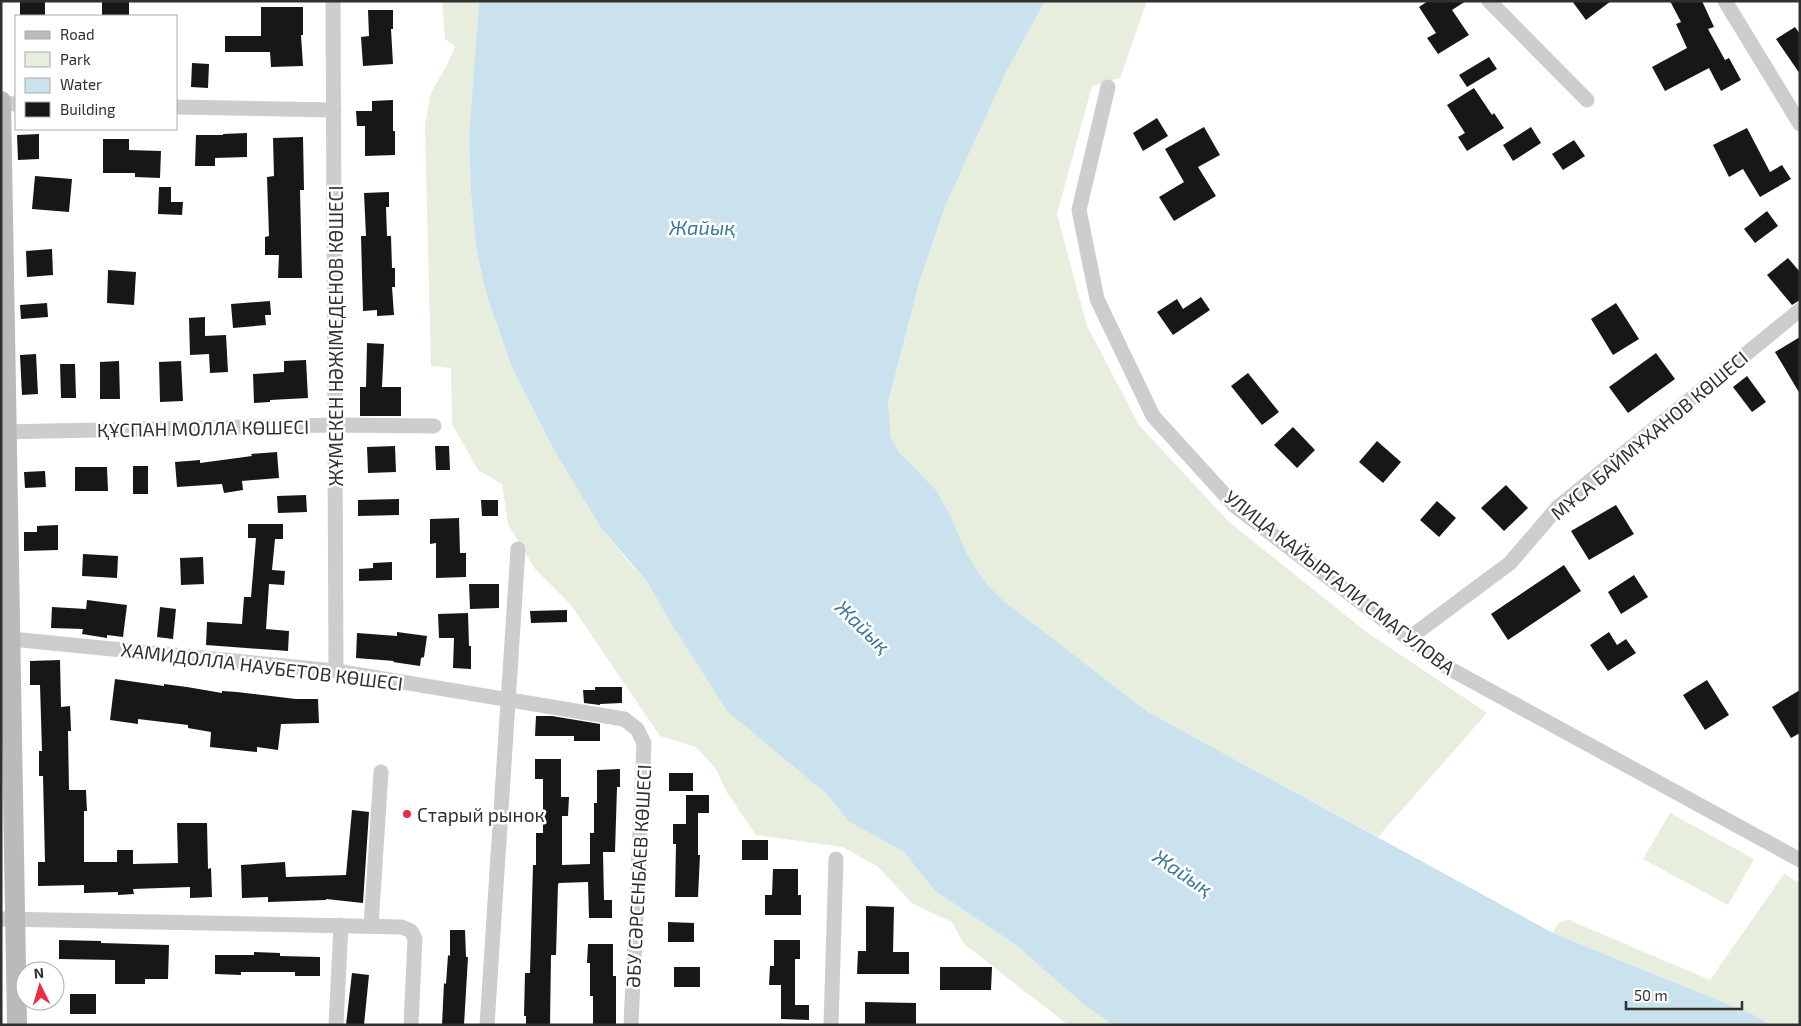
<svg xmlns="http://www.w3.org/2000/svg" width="1801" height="1026" viewBox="0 0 1801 1026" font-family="'Exo 2',sans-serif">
<rect width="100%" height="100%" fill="#fff"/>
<g fill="#e7eede">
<polygon points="442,1 479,1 469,136 471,193 476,248 486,293 512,368 554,450 601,528 627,560 648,583 666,615 798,768 827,794 848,821 904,852 935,891 1016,945 1083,1004 1113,1025 1068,1025 964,944 952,922 913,904 877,866 842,847 756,835 726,791 716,769 696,747 660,736 571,605 535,569 508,524 502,484 478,470 452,424 451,368 431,366 425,125 431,93 448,63 455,46 445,39"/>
<polygon points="1045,1 1147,1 1120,78 1092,86 1057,214 1087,326 1139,425 1229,522 1365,631 1487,713 1378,837 1148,712 1004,601 986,583 969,558 950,515 937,491 899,452 891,438 888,403 919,283 945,207 1006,72"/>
<polygon points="1670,813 1754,859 1728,905 1643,859"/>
<path d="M1784,874L1800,883V1025H1771L1752,1014L1553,933C1557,925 1559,920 1569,920L1710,980Z"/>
</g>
<polygon fill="#c9e2ee" points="479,1 1045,1 1006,72 945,207 919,283 888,403 891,438 899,452 937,491 950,515 969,558 986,583 1004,601 1148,712 1553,933 1752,1014 1771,1025 1113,1025 1083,1004 1016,945 935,891 904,852 848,821 827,794 728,712 666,615 648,583 601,528 554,450 512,368 486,293 476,248 471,193 469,136"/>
<g fill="#171717">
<rect x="20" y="1" width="25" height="15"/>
<rect x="102" y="1" width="27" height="15"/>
<polygon points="1428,1 1466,1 1452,10 1469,35 1438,54 1427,38 1436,33 1419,7"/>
<polygon points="1572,1 1611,1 1586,20"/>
<polygon points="1670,1 1702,1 1714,27 1708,29 1725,60 1729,58 1741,80 1721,91 1709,68 1665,91 1652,67 1687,48 1676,24 1681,22"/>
<polygon points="261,7 303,7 303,35 301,35 303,66 271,67 270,52 225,52 225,36 261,36"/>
<polygon points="368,10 393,10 393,29 391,29 393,64 363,66 361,37 369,36"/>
<polygon points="1795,27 1800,34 1800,74 1776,39"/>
<polygon points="1489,57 1497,69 1467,87 1459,75"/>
<polygon points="192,63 209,64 208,88 191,87"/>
<polygon points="1474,88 1492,115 1494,113 1504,128 1467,151 1458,137 1465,133 1447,105"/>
<polygon points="393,100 393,131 395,131 395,155 365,156 365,126 357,126 356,111 372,111 372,101"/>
<polygon points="1157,118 1168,136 1143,151 1133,133"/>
<polygon points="1204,127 1220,155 1198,167 1216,196 1174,221 1159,197 1184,182 1165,149"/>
<polygon points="1531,127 1541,143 1513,161 1503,145"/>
<polygon points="1747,128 1770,172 1782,165 1791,179 1760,197 1743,169 1729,177 1713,145"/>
<polygon points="247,133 247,157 215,158 215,166 195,166 196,135 223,135 223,134"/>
<polygon points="39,134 39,159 18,160 17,135"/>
<polygon points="303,137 304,190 300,190 302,278 278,278 279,255 265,255 265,237 269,236 267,177 274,176 273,138"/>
<polygon points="103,139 129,139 129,150 161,151 160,178 135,177 135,173 103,173"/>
<polygon points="1574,140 1585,156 1563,170 1552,154"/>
<polygon points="35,176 72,179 69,212 32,209"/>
<polygon points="159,187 171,187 171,202 183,202 182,215 158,214"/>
<polygon points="389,192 389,207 386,207 387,236 391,236 392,268 395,268 395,287 392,287 394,315 377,316 377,310 363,311 361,236 366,236 364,193"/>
<polygon points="1767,211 1778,226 1755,243 1744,229"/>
<polygon points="52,249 53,275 27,277 26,251"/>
<polygon points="1788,258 1800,272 1800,300 1792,305 1767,275"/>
<polygon points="108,270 136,272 134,305 107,303"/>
<polygon points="1201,297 1210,310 1173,335 1157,312 1177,299 1183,309"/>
<polygon points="270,301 271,315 265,315 266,325 233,328 231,304"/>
<polygon points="47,303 48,317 21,319 20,305"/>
<polygon points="1616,303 1639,339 1613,355 1591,319"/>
<polygon points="205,317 205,336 226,335 228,372 210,373 209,354 190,355 189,318"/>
<polygon points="1800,337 1800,394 1775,352"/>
<polygon points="367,343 384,344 382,387 401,387 401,416 360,416 360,387 366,387"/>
<polygon points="1656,353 1675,379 1628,413 1609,387"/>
<polygon points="36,354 38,394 22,395 20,355"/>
<polygon points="306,360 308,398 270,400 270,402 254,403 253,374 284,372 284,361"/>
<polygon points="119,361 120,399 100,399 100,362"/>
<polygon points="181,361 183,401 160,402 159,362"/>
<polygon points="60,364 75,364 76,398 61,398"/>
<polygon points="1248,373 1279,412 1262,425 1231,386"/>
<polygon points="1747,376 1766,402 1752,412 1733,387"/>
<polygon points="1293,427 1315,450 1297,468 1274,445"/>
<polygon points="1377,441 1401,462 1383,483 1359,462"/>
<polygon points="395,446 396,472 368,473 367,447"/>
<polygon points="435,446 449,446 450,470 436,470"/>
<polygon points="277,452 279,478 242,481 243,490 224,493 222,484 177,487 175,462 200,460 200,463 252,456 251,454"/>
<rect x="133" y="466" width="15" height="28"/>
<polygon points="75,467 107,467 108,491 75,491"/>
<polygon points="45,471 46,487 25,488 24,472"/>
<polygon points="1506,485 1528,508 1504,531 1481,508"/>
<polygon points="306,495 307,512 278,513 277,496"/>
<polygon points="399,499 399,515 358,516 358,500"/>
<polygon points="481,500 498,500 498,516 482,516"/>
<polygon points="1437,501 1456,518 1439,537 1420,520"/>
<polygon points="1616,505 1634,534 1589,560 1571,531"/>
<polygon points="459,518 460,553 466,553 466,577 436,578 436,543 430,544 430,519"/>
<polygon points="248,524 283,524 283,539 275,539 272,570 285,571 284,585 269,584 266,629 289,631 288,651 206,645 207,622 242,624 244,597 251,597 256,538 248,538"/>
<polygon points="58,525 58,550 24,551 24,532 37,532 37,526"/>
<polygon points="83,554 118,556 117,578 82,576"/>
<polygon points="203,557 204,584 181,585 180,558"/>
<polygon points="392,562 392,580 359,581 359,569 373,568 373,563"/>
<polygon points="1564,565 1581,591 1508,640 1491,614"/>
<polygon points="1634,575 1648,597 1621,614 1608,592"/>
<polygon points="469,584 499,584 499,608 470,609"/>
<polygon points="87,600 127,605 123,637 107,635 107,638 82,634 83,629 51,628 52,607 86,609"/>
<polygon points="160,607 176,609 173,639 157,637"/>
<polygon points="567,610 567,622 531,623 530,611"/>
<polygon points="468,613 469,646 471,646 471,669 453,668 454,638 439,638 438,614"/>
<polygon points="397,632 427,636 424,657 421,658 420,666 393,662 394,661 356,658 357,633 397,636"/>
<polygon points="1609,632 1617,645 1626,639 1636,653 1608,671 1590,645"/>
<polygon points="60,660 61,707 70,706 71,731 68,731 69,790 86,790 87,811 84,811 84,862 117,862 117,850 133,850 133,864 178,863 177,823 207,823 208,869 211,868 212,897 190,898 190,887 133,889 134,894 118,895 118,892 84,893 84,885 38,886 38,862 45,862 43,776 39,776 39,751 42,751 40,685 30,685 30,661"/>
<polygon points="115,679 164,686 164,684 187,687 222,693 222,691 237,692 296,699 318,699 319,723 281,724 278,750 257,747 257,752 210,747 211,732 188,728 188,725 138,719 138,724 110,720"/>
<polygon points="1707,680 1729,715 1705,730 1683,695"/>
<polygon points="595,687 622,687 622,703 600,704 600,705 584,703 583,690 595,690"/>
<polygon points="1800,690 1800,733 1791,738 1772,707"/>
<polygon points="536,716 552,716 600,724 600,741 574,741 574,736 535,736"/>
<polygon points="535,759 561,759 561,797 569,797 568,816 562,816 562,865 590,864 590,833 594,833 594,803 597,803 597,770 620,769 620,787 617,787 615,852 603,852 604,900 612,900 612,918 589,918 588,882 559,883 558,884 556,955 551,955 550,1025 526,1025 526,1016 524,1016 525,973 530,973 533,865 536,865 536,833 543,833 543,779 535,779"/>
<rect x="669" y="773" width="24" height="18"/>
<polygon points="686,795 709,795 709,813 698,813 698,855 700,855 698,897 675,897 676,844 673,844 673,824 686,824"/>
<polygon points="352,810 369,812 363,903 326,899 326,900 268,902 268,897 242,898 241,865 285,862 286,877 346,875"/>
<rect x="742" y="840" width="26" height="20"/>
<polygon points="773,869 798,869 798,895 801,895 801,915 765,915 765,895 772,895"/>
<polygon points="866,906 894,907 893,952 909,952 909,974 857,974 858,951 866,951"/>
<polygon points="668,922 694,923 694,942 668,942"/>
<polygon points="450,930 465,930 466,957 468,957 464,1025 442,1025 444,983 446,984 448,955 450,956"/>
<polygon points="59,940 101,941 101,943 169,945 168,979 145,979 145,984 115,984 115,960 59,959"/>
<polygon points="774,940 800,940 800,959 795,959 795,1005 809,1005 809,1020 781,1019 781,985 769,985 770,966 774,966"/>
<polygon points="588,944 613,944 613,976 616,976 616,1025 593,1025 593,996 590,996 590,963 587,963"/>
<polygon points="254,952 280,953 280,956 320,957 320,976 295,976 295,972 241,972 241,975 215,974 215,955 254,955"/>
<rect x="674" y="967" width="26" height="20"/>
<polygon points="940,967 992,967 991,990 940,990"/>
<polygon points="352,973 369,975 364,1025 346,1025"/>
<rect x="70" y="994" width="26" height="20"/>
<polygon points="865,1002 916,1003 916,1025 865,1025"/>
</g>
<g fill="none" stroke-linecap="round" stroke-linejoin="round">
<g stroke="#cdcdcd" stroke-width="15">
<polyline points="333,1 336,671"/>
<polyline points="1489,1 1587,100"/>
<polyline points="1725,1 1800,124"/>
<polyline points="1108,87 1079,210 1097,299 1153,416 1235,506 1443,665 1800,860"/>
<polyline points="1,103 16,104"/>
<polyline points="176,107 334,110"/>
<polyline points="1,432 336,425 434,426"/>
<polyline points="1,638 336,671 624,719 637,729 644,743 631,1025"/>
<polyline points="1408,639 1510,563 1558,507 1800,310"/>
<polyline points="1,919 402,927 411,931 415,939 411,1025"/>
<polyline points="371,926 381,772"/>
<polyline points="336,1025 341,925"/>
<polyline points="487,1025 518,549"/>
<polyline points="831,1025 836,859"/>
</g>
<polyline stroke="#bababa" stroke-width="20" points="1,101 17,1025"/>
</g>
<circle fill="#ed2c44" stroke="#fff" stroke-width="2" cx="407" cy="814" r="5"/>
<g text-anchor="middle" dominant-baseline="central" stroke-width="5" stroke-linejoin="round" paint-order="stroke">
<g font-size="19" fill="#303030" stroke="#fff">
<text transform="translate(335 336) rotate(-90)">ЖҰМЕКЕН НӘЖІМЕДЕНОВ КӨШЕСІ</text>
<text transform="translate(203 428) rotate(-1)">ҚҰСПАН МОЛЛА КӨШЕСІ</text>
<text transform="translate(1649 435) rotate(-40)">МҰСА БАЙМҰХАНОВ КӨШЕСІ</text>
<text transform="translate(1340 582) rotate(38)">УЛИЦА КАЙЫРГАЛИ СМАГУЛОВА</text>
<text transform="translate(262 666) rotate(7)">ХАМИДОЛЛА НАУБЕТОВ КӨШЕСІ</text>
<text transform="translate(638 876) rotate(-87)">ӘБУ СӘРСЕНБАЕВ КӨШЕСІ</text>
</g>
<g font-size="19" fill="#303030" stroke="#fff" text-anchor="start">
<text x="417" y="814">Старый рынок</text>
</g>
<g font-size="20" font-style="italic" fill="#397897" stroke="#fff">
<text x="702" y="227">Жайық</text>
<text transform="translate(863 626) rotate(44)">Жайық</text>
<text transform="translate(1183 872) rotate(34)">Жайық</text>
</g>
</g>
<rect width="1801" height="1026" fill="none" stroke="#303030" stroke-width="5"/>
<rect x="15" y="15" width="162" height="115" fill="#ffffff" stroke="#acacac"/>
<rect x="25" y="31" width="25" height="8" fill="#bababa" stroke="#acacac"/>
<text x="60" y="40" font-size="15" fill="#303030">Road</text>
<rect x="25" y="52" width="25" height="15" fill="#e7eede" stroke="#acacac"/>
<text x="60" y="65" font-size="15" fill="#303030">Park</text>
<rect x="25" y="78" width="25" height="15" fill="#c9e2ee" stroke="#acacac"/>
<text x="60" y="90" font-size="15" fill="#303030">Water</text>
<rect x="25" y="102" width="25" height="15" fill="#171717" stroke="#acacac"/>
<text x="60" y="115" font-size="15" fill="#303030">Building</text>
<g transform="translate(40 986) rotate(355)"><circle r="24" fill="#ffffff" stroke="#acacac"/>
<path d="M0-4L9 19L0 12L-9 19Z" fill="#ed2c44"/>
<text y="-8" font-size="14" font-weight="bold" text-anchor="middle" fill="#303030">N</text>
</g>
<path d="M1626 1001v8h116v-8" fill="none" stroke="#303030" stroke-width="2.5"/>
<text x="1634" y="1001" font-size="15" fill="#303030" stroke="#ffffff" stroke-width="4" paint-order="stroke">50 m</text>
</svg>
